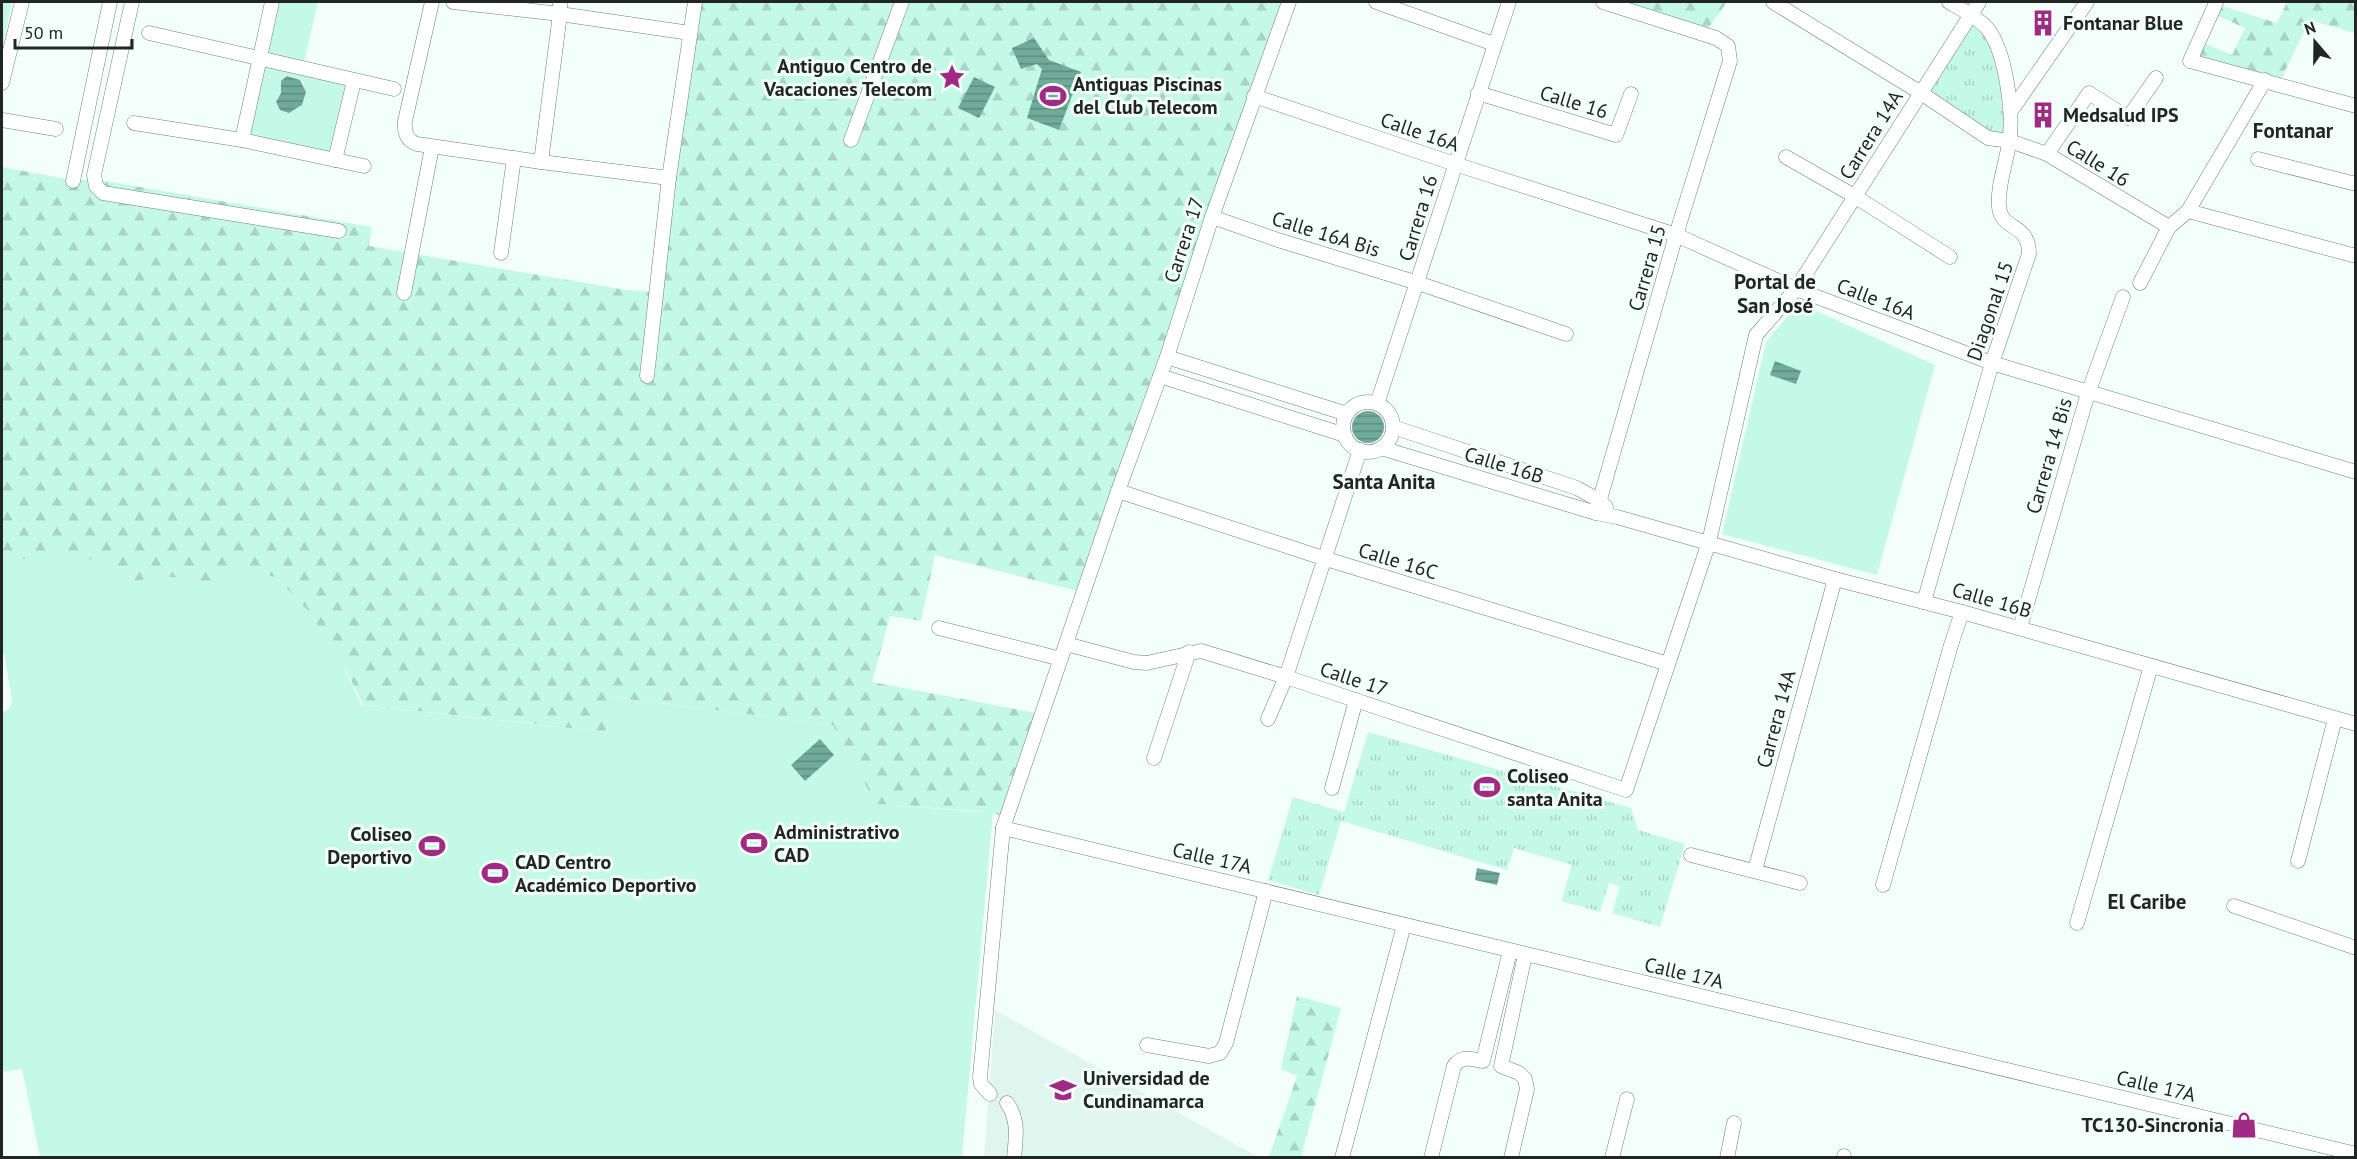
<svg xmlns="http://www.w3.org/2000/svg" width="2357" height="1159" viewBox="0 0 2357 1159" font-family="'PT Sans',sans-serif">
<defs>
<pattern id="forest-firs" width="22" height="20" patternUnits="userSpaceOnUse" patternTransform="scale(1.5)"><rect width="22" height="20" fill="#c4f8e7"/><path d="M5 1l3.5 6h-7zM16 11l3.5 6h-7z" fill="#a8d4c6"/></pattern>
<pattern id="park-tufts" width="24" height="20" patternUnits="userSpaceOnUse" patternTransform="scale(1.5)"><rect width="24" height="20" fill="#c4f8e7"/><path d="M3 7l-1-3M5 7V3M7 7l1-3M15 17l-1-3M17 17v-4M19 17l1-3" fill="none" stroke="#a8d4c6"/></pattern>
<pattern id="water-rules" width="6" height="5" patternUnits="userSpaceOnUse" patternTransform="scale(1.5)"><rect width="6" height="5" fill="#70ab99"/><path d="M0 2.5h6" fill="none" stroke="#5c8b7d"/></pattern>
</defs>
<rect width="100%" height="100%" fill="#f3fffb"/>
<polygon fill="#def6ed" points="995,1010 1258,1157 984,1158"/>
<g fill="#c4f8e7" fill-rule="evenodd">
<polygon points="2,2 12,2 2,50"/>
<polygon points="278,2 318,2 304,62 267,53"/>
<path d="M264,65L347,85L331,153L248,136ZM289,76L302,81C311,97 299,118 280,110L276,102L281,93V81Z"/>
<polygon points="1799,303 1935,365 1877,575 1722,534 1766,342"/>
<polygon points="151,549 237,566 277,578 310,613 342,662 361,705 606,732 610,697 833,725 876,804 993,813 962,1157 40,1157 22,1069 2,1072 2,712 8,710 12,702 5,658 2,651 2,558"/>
</g>
<g fill="url(#forest-firs)">
<path d="M702,2H1283L1078,591L935,555L921,621L890,616L872,682L1036,713L1000,815L977,811L876,804L833,725L611,697L606,732L363,705L342,662L310,613L277,578L237,566L219,573L213,585C186,576 160,574 133,582L81,554L2,561V167L67,179L105,181L372,227L369,246L626,290L662,292L676,174Z"/>
<polygon points="1623,2 1727,2 1708,29"/>
<polygon points="2287,2 2355,2 2355,33 2310,20 2281,79 2198,57 2204,43 2232,55 2245,28 2218,16 2222,6 2277,23"/>
<polygon points="1297,996 1341,1008 1301,1157 1269,1157 1297,1076 1281,1069"/>
</g>
<g fill="url(#park-tufts)">
<path d="M1970,20C1974,23 1979,25 1982,28C2004,50 2006,107 2006,136L1989,134L1926,92Z"/>
<polygon points="1368,732 1631,808 1638,830 1685,844 1660,927 1612,913 1620,887 1609,883 1600,912 1561,901 1572,865 1514,848 1507,870 1341,821 1319,895 1268,880 1293,797 1344,812"/>
</g>
<g fill="url(#water-rules)">
<polygon points="1034,38 1049,60 1081,72 1059,130 1027,118 1042,69 1037,64 1021,69 1012,48"/>
<polygon points="287,76 300,80 306,92 302,105 289,113 280,110 276,102 281,93 281,81"/>
<polygon points="974,77 995,87 979,118 958,108"/>
<polygon points="1775,361 1801,371 1796,384 1770,375"/>
<circle cx="1368" cy="427" r="16"/>
<polygon points="820,739 834,755 805,781 791,765"/>
<polygon points="1477,868 1500,873 1497,885 1475,880"/>
</g>
<g fill="none" stroke-linecap="round" stroke-linejoin="round">
<g stroke="#707e79" stroke-width="15">
<g id="street">
<polyline points="132,2 94,175 96,186 103,193 339,231"/>
<path d="M432,2L405,121C404,131 406,141 417,144L541,162L669,178"/>
<polyline points="453,2 560,14 690,33"/>
<polyline points="1376,2 1494,44"/>
<polyline points="1773,2 1921,93 1988,138 2010,141 2047,154 2169,227 2188,211 2356,256"/>
<polyline points="2216,3 2190,61 2356,106"/>
<polyline points="149,33 394,89"/>
<polyline points="2,83 22,2"/>
<polyline points="1478,93 1616,135 1631,94"/>
<polyline points="1254,96 1455,164 1676,235 1796,289 1992,363 2356,472"/>
<polyline points="2011,111 2087,2"/>
<polyline points="2,120 56,129"/>
<polyline points="134,123 242,140 364,166"/>
<polyline points="242,140 272,2"/>
<polyline points="851,140 902,2"/>
<polyline points="2047,154 2089,93 2128,118 2156,78"/>
<polyline points="1786,157 1856,197 1950,257"/>
<polyline points="2258,159 2356,184"/>
<polyline points="335,160 354,81"/>
<polyline points="541,162 560,14 560,2"/>
<polyline points="73,181 110,2"/>
<polyline points="2188,211 2265,80"/>
<polyline points="1212,217 1278,240 1418,283 1566,334"/>
<polyline points="501,253 514,158"/>
<polyline points="2140,283 2169,227"/>
<polyline points="404,293 432,147"/>
<polyline points="1167,357 1347,414"/>
<polyline points="647,376 669,178 695,2"/>
<polyline points="1160,376 1345,435"/>
<circle cx="1368" cy="427" r="25"/>
<polyline points="1377,404 1509,2"/>
<polyline points="1393,427 1577,488 1600,501 1606,507"/>
<polyline points="1381,448 1596,513 1617,517 1835,579 1962,612 2356,724"/>
<polyline points="1118,491 1323,558 1668,664"/>
<polyline points="1596,513 1676,235 1730,61 1728,46 1716,38 1603,2"/>
<path d="M1924,602L1992,363L2029,254C2029,222 2001,231 1999,207C1997,187 2006,164 2009,143C2014,114 2006,51 1987,28C1977,17 1961,9 1949,2"/>
<polyline points="939,628 1061,659"/>
<polyline points="2020,628 2088,393 2123,297"/>
<polyline points="1066,644 1134,662 1147,663 1201,651 1286,677 1626,790 1709,542 1756,335 1796,289 1979,2"/>
<polyline points="1268,719 1286,677 1360,450"/>
<polyline points="1154,758 1189,652"/>
<polyline points="1332,788 1356,700"/>
<polyline points="1003,828 2356,1154"/>
<polyline points="1691,855 1800,883"/>
<polyline points="2298,861 2335,719"/>
<polyline points="1755,870 1835,579"/>
<polyline points="1883,885 1951,645 1962,612"/>
<polyline points="2234,906 2356,948"/>
<polyline points="2077,923 2151,666"/>
<polyline points="1147,1045 1209,1056 1220,1053 1226,1043 1266,891"/>
<polyline points="990,1094 981,1084 980,1077 1003,828 1118,491 1167,357 1212,217 1289,2"/>
<path d="M1007,1103C1019,1120 1016,1137 1014,1158"/>
<polyline points="1342,1158 1404,925"/>
<path d="M1431,1158L1454,1066C1462,1055 1471,1059 1483,1061L1510,951"/>
<polyline points="1511,1158 1527,1089 1525,1079 1519,1073 1501,1066 1525,955"/>
<polyline points="1612,1158 1627,1099"/>
<polyline points="1727,1158 1734,1123"/>
<polyline points="1844,1158 1844,1156"/>
</g>
</g>
<use href="#street" stroke="#fff" stroke-width="14"/>
</g>
<defs>
<g id="building-bare" transform="scale(2.07)"><path d="M-4-6H4V6H1V3H-1V6H-4ZM-2.5-4.3h1.7v1.8h-1.7ZM.8-4.3h1.7v1.8H.8ZM-2.5-1h1.7V.8h-1.7ZM.8-1h1.7V.8H.8Z" fill="#a12a84" stroke="#f3fffb" stroke-width="2.5" paint-order="stroke"/></g>
<g id="sight-bare" transform="scale(2.07)"><path d="M0-6L1.8-2.2L6-1.7L2.9 1.2L3.7 5.4L0 3.3L-3.7 5.4L-2.9 1.2L-6-1.7L-1.8-2.2Z" fill="#a12a84" stroke="#f3fffb" stroke-width="2.5" paint-order="stroke"/></g>
<g id="stadium-bare" transform="scale(2.07)"><path d="M0-5a6.5 5 0 1 0 0 10a6.5 5 0 1 0 0-10ZM-3.5-1.8h7v3.6h-7Z" fill="#a12a84" stroke="#f3fffb" stroke-width="2.5" paint-order="stroke"/></g>
<g id="university-bare" transform="scale(2.07)"><path d="M0-5L7-2L0 1L-7-2ZM-4 1L0 2.5L4 1V4Q0 6-4 4Z" fill="#a12a84" stroke="#f3fffb" stroke-width="2.5" paint-order="stroke"/></g>
<g id="shop-bare" transform="scale(2.07)"><path d="M-5-2.5h2.3a2.7 3.5 0 0 1 5.4 0H5L5.5 6h-11ZM-1.5-2.5h3a1.5 2.3 0 0 0-3 0Z" fill="#a12a84" stroke="#f3fffb" stroke-width="2.5" paint-order="stroke"/></g>
</defs>
<g fill-rule="evenodd">
<use href="#building-bare" x="2043" y="23"/>
<use href="#sight-bare" x="952" y="77"/>
<use href="#stadium-bare" x="1053" y="96"/>
<use href="#building-bare" x="2043" y="115"/>
<use href="#stadium-bare" x="1487" y="787"/>
<use href="#stadium-bare" x="754" y="843"/>
<use href="#stadium-bare" x="432" y="846"/>
<use href="#stadium-bare" x="495" y="873"/>
<use href="#university-bare" x="1063" y="1090"/>
<use href="#shop-bare" x="2244" y="1125"/>
</g>
<g text-anchor="middle" dominant-baseline="central" stroke-width="6" stroke-linejoin="round" paint-order="stroke">
<g font-size="20" font-weight="bold" fill="#212624" stroke="#f3fffb" text-anchor="start">
<text x="2063" y="23">Fontanar Blue</text>
<text x="932" y="66" text-anchor="end">Antiguo Centro de<tspan x="932" dy="23">Vacaciones Telecom</tspan></text>
<text x="1073" y="84">Antiguas Piscinas<tspan x="1073" dy="23">del Club Telecom</tspan></text>
<text x="2063" y="115">Medsalud IPS</text>
<text x="1507" y="776">Coliseo<tspan x="1507" dy="23">santa Anita</tspan></text>
<text x="774" y="832">Administrativo<tspan x="774" dy="23">CAD</tspan></text>
<text x="412" y="834" text-anchor="end">Coliseo<tspan x="412" dy="23">Deportivo</tspan></text>
<text x="515" y="862">CAD Centro<tspan x="515" dy="23">Académico Deportivo</tspan></text>
<text x="1083" y="1078">Universidad de<tspan x="1083" dy="23">Cundinamarca</tspan></text>
<text x="2224" y="1125" text-anchor="end">TC130-Sincronia</text>
</g>
<g font-size="20" fill="#212624" stroke="#f3fffb">
<text transform="translate(1574 102) rotate(17)">Calle 16</text>
<text transform="translate(1420 132) rotate(19)">Calle 16A</text>
<text transform="translate(1871 135) rotate(-58)">Carrera 14A</text>
<text transform="translate(2098 163) rotate(32)">Calle 16</text>
<text transform="translate(1418 218) rotate(-73)">Carrera 16</text>
<text transform="translate(1326 234) rotate(17)">Calle 16A Bis</text>
<text transform="translate(1184 240) rotate(-72)">Carrera 17</text>
<text transform="translate(1647 268) rotate(-74)">Carrera 15</text>
<text transform="translate(1876 299) rotate(21)">Calle 16A</text>
<text transform="translate(1990 311) rotate(-71)">Diagonal 15</text>
<text transform="translate(2049 456) rotate(-74)">Carrera 14 Bis</text>
<text transform="translate(1504 465) rotate(17)">Calle 16B</text>
<text transform="translate(1398 561) rotate(17)">Calle 16C</text>
<text transform="translate(1992 600) rotate(16)">Calle 16B</text>
<text transform="translate(1354 679) rotate(18)">Calle 17</text>
<text transform="translate(1776 719) rotate(-75)">Carrera 14A</text>
<text transform="translate(1212 858) rotate(13)">Calle 17A</text>
<text transform="translate(1684 973) rotate(13)">Calle 17A</text>
<text transform="translate(2156 1086) rotate(13)">Calle 17A</text>
</g>
<g font-size="21" font-weight="bold" fill="#212624" stroke="#f3fffb">
<text x="2293" y="130">Fontanar</text>
<text x="1775" y="281">Portal de<tspan x="1775" dy="24">San José</tspan></text>
<text x="1384" y="481">Santa Anita</text>
<text x="2147" y="901">El Caribe</text>
</g>
</g>
<rect width="2357" height="1159" fill="none" stroke="#212624" stroke-width="6"/>
<g transform="translate(2315 42) rotate(340)" stroke="#f3fffb" stroke-width="4.5" paint-order="stroke">
<path d="M0-4.5L10 22L0 15L-10 22Z" fill="#212624"/>
<text y="-9" font-size="16" font-weight="bold" text-anchor="middle" fill="#212624">N</text>
</g>
<path d="M15 39v9h117v-9" fill="none" stroke="#212624" stroke-width="3"/>
<text x="24" y="39" font-size="18" fill="#212624" stroke="#f3fffb" stroke-width="4.5" paint-order="stroke">50 m</text>
</svg>
